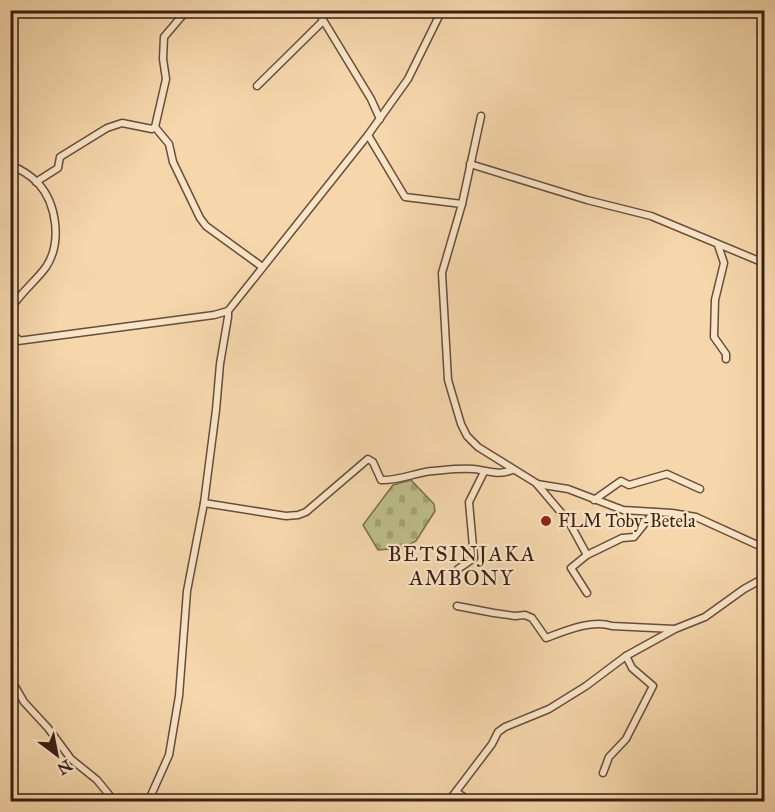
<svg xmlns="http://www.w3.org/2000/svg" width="775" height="812" viewBox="0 0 775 812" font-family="'IM FELL Great Primer',serif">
<defs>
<pattern id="cemetery-stones" width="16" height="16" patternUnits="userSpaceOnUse" patternTransform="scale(1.5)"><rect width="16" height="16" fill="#bdbe88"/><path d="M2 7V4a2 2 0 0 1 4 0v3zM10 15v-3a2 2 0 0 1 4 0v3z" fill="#a3a374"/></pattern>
</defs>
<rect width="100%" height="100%" fill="#f5d7ab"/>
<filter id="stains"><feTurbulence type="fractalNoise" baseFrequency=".00333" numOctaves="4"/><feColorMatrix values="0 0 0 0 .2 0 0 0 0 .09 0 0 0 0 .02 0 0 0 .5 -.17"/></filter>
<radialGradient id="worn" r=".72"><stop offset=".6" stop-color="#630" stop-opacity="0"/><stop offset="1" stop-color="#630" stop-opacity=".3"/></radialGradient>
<polygon fill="url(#cemetery-stones)" stroke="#7b6e4e" stroke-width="1.5" points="411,480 434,504 435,511 416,541 402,548 378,550 363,525 393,485"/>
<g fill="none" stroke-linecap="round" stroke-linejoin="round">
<g stroke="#684d39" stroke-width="9">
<g id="minor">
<polyline points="317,10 371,99 380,119"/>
<polyline points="257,86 323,21"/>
<polyline points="155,127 166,79 163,59 164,37 187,10"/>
<polyline points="368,135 405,197 462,204 442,273 448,380 461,424 467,436 478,447 536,483 569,522 587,555 571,568 587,593"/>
<polyline points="470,164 587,200 651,216 764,263"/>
<path d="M10,165C20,169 31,176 38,183C57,204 62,243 46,267C35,282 19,294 10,310"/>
<polyline points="36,182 58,168 60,157 107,128 122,123 152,129 155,127 169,144 173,162 200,218 206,226 261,266"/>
<polyline points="462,204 481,116"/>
<polyline points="718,245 724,263 715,300 714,337 726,354 726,359"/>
<polyline points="10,332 19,340"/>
<polyline points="10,342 214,315 228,311"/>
<polyline points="537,484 568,489 623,510 672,513 696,517 764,548"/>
<polyline points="594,500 621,481 629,485 667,474 700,489"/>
<path d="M204,503L286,516L298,515L306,512L368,459L373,462L381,480C398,481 414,473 432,471C446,470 466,467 480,470C492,472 501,475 512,470"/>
<polyline points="587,555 622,538 634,537 654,512"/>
<polyline points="458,569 474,558 469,502 484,472"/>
<path d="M764,584C761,609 760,634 764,659"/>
<path d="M457,606L494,613L515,616L525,615L532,618L546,638C565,631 592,619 612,626L674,629"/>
<polyline points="10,635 14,644 10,648"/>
<polyline points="10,667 13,677 13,683"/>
<polyline points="10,683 13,683 24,702 48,728 71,759 97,780 115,802"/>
<polyline points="603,773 609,757 626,739 653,686 632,668 626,656"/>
<polyline points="456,792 472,802"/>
<polyline points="148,802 169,755 179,696 187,591 204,503 216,410 220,364 228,317 228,311 368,135 408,79 442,10"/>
<polyline points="448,802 492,744 498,732 505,727 549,709 586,686 626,656 675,629 705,617 744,589 764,578"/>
</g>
</g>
<use href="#minor" stroke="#f8e5c8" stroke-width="6"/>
</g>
<circle fill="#8f2418" stroke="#f8e5c8" stroke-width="2" cx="546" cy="521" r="6"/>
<g text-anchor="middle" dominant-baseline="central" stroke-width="4.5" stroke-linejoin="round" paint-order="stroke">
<g font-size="18" fill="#391f13" stroke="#f8e5c8" text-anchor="start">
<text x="558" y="521">FLM Toby-Betela</text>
</g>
<g font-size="21" letter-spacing="1.5" fill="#391f13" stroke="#f8e5c8">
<text x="462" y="554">BETSINJAKA<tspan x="462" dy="24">AMBONY</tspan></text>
</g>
</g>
<rect width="775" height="812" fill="none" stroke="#f5d7ab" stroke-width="36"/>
<rect x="12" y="12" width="751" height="788" fill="none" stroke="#391f13" stroke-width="3"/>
<rect x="18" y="18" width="739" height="776" fill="none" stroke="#391f13" stroke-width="1.5"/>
<g transform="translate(57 755) rotate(148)" stroke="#f8e5c8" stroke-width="4.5" paint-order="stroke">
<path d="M0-4.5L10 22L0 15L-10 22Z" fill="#391f13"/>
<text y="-9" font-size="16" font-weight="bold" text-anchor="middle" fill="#391f13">N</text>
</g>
<rect width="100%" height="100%" filter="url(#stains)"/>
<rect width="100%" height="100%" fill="url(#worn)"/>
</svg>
